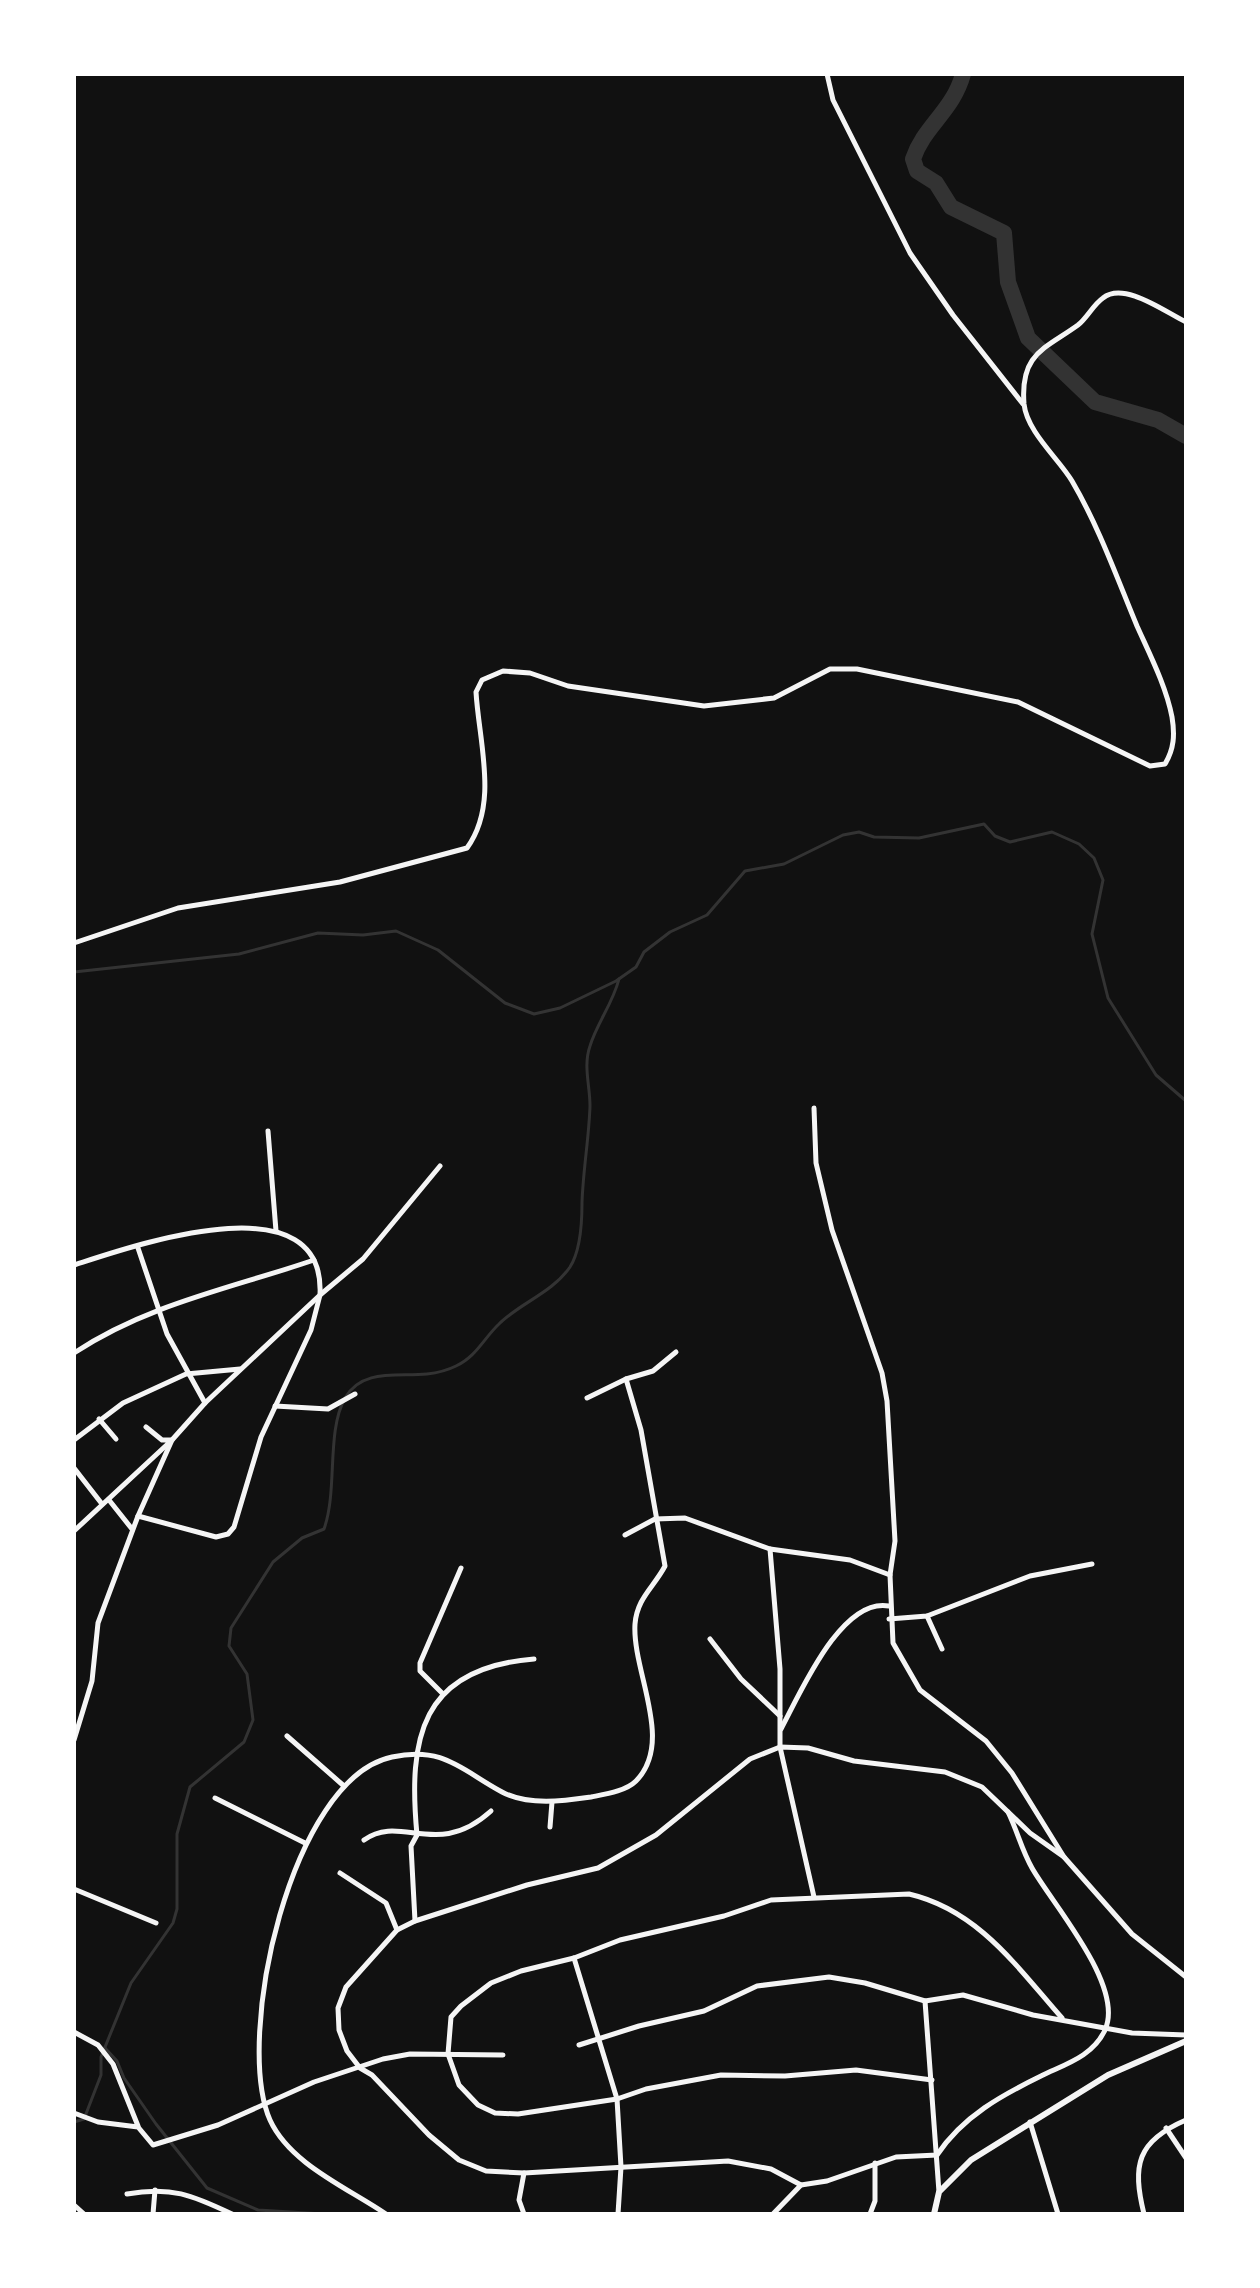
<svg xmlns="http://www.w3.org/2000/svg" width="1260" height="2288" viewBox="0 0 1260 2288" font-family="'Crimson Pro',serif">
<rect width="100%" height="100%" fill="#111"/>
<g fill="none" stroke-linecap="round" stroke-linejoin="round">
<g stroke="#333" stroke-width="3">
<polyline points="74,972 239,954 318,933 363,935 396,931 438,950 505,1003 534,1014 560,1008 616,981 636,967 644,952 670,932 707,915 745,871 784,864 843,835 859,832 874,837 919,838 984,824 995,836 1010,842 1052,832 1079,844 1094,858 1103,880 1092,934 1108,998 1156,1075 1186,1101"/>
<polyline points="105,2048 117,2061 124,2078 156,2124 207,2188 258,2210 323,2214"/>
<path d="M74,2122L84,2119L101,2075V2057L131,1983L173,1923L177,1909V1834L190,1787L244,1742L253,1720L247,1674L229,1646L231,1628L273,1562L302,1538L324,1529C338,1490 326,1432 345,1398C362,1368 398,1377 427,1374C436,1373 448,1370 456,1366C476,1357 484,1338 499,1324C520,1303 552,1293 570,1267C581,1250 582,1223 582,1203C583,1170 589,1138 590,1106C590,1085 583,1066 590,1046C597,1023 613,1003 619,979"/>
</g>
<path stroke="#333" stroke-width="16" d="M963,74C953,111 924,126 913,159L917,171L936,183L951,207L1004,233L1008,282L1028,338L1095,402L1158,420L1186,436"/>
<g stroke="#f5f5f5" stroke-width="5">
<polyline points="827,74 833,100 910,253 953,315 1023,404"/>
<path d="M74,943L178,908L340,882L467,848C499,804 479,743 476,692L482,680L503,671L530,673L568,686L704,706L774,698L830,669H857L1018,702L1150,766L1165,764C1174,749 1175,735 1172,717C1166,686 1150,655 1137,626C1117,578 1099,527 1072,481C1059,459 1027,432 1024,404C1020,353 1045,349 1078,325C1087,318 1093,305 1103,298C1124,281 1165,312 1186,322"/>
<polyline points="814,1108 816,1163 832,1230 882,1373 887,1401 895,1541 890,1575 893,1643 920,1690 986,1741 1012,1773 1064,1857 1132,1934 1186,1977"/>
<polyline points="268,1131 276,1231"/>
<polyline points="138,1248 167,1334 205,1403"/>
<path d="M74,1265C133,1246 326,1178 320,1295L205,1403L172,1440L138,1516L98,1623L92,1681L74,1740"/>
<path d="M74,1353C148,1304 232,1288 314,1260"/>
<polyline points="587,1398 626,1379 653,1371 676,1352"/>
<polyline points="275,1406 328,1409 355,1394"/>
<polyline points="99,1419 116,1439"/>
<polyline points="74,1440 123,1403 186,1374 240,1369"/>
<polyline points="74,1468 102,1504"/>
<polyline points="109,1500 132,1529"/>
<polyline points="138,1516 216,1537 228,1534 234,1527 261,1437 311,1330 320,1295 363,1259 440,1166"/>
<polyline points="74,1531 172,1440 162,1440 146,1427"/>
<polyline points="625,1535 655,1519 685,1518 770,1549 850,1560 890,1575"/>
<polyline points="770,1549 780,1669 780,1747 814,1897"/>
<polyline points="927,1616 942,1649"/>
<polyline points="889,1619 927,1616 1030,1576 1092,1564"/>
<polyline points="710,1639 741,1679 780,1716"/>
<polyline points="442,1693 420,1671 420,1663 461,1568"/>
<path d="M781,1729C800,1694 841,1597 889,1606"/>
<polyline points="287,1736 344,1786"/>
<polyline points="215,1798 305,1843"/>
<polyline points="550,1827 552,1802"/>
<path d="M364,1840C401,1813 437,1860 491,1811"/>
<polyline points="340,1873 386,1903 397,1930"/>
<polyline points="74,1889 156,1923"/>
<path d="M415,1921L411,1846L417,1835C408,1739 420,1668 534,1659"/>
<polyline points="574,1958 617,2099 621,2167 618,2214"/>
<polyline points="925,2001 939,2192"/>
<polyline points="74,2032 98,2045 113,2064 138,2126"/>
<polyline points="579,2045 639,2026 704,2011 757,1986 829,1977 865,1983 925,2001 963,1995 1033,2015 1132,2033 1186,2035"/>
<path d="M932,2080L856,2070L785,2076L721,2075L646,2089L617,2099L518,2114L495,2113L478,2105L459,2085L448,2054L451,2017L461,2006L491,1983L521,1971L574,1958L620,1940L724,1916L771,1900L909,1894C978,1910 1017,1967 1062,2018"/>
<polyline points="74,2113 98,2122 138,2127 153,2145 218,2125 314,2082 383,2059 410,2054 503,2055"/>
<polyline points="1030,2122 1058,2214"/>
<polyline points="1166,2128 1186,2158"/>
<polyline points="524,2173 519,2200 524,2214"/>
<polyline points="801,2185 771,2169 728,2161 524,2173 486,2171 459,2160 429,2135 372,2075 360,2068 347,2051 339,2030 338,2008 346,1987 397,1930 415,1921 527,1885 598,1868 656,1835 750,1759 780,1747 808,1748 854,1761 945,1772 982,1787 1030,1833 1064,1857"/>
<path d="M127,2194C171,2186 192,2195 232,2214"/>
<polyline points="74,2205 84,2214"/>
<polyline points="153,2214 155,2190"/>
<path d="M386,2214C348,2188 290,2164 270,2120C234,2038 291,1778 392,1757C444,1746 461,1770 502,1792C528,1806 564,1801 591,1797C606,1794 626,1791 636,1781C675,1741 632,1672 635,1624C637,1598 654,1587 665,1566L641,1430L626,1379"/>
<path d="M773,2214L801,2185L827,2181L896,2157L937,2155C963,2116 1002,2095 1043,2075C1066,2064 1093,2056 1105,2030C1125,1986 1053,1905 1032,1868C1022,1851 1017,1830 1008,1812"/>
<polyline points="870,2214 875,2201 875,2163"/>
<path d="M1144,2214C1132,2165 1137,2141 1186,2120"/>
</g>
<polyline stroke="#f5f5f5" stroke-width="6" points="934,2214 939,2192 971,2160 1108,2075 1186,2041"/>
</g>
<rect width="1260" height="2288" fill="none" stroke="#ffffff" stroke-width="152"/>
</svg>
